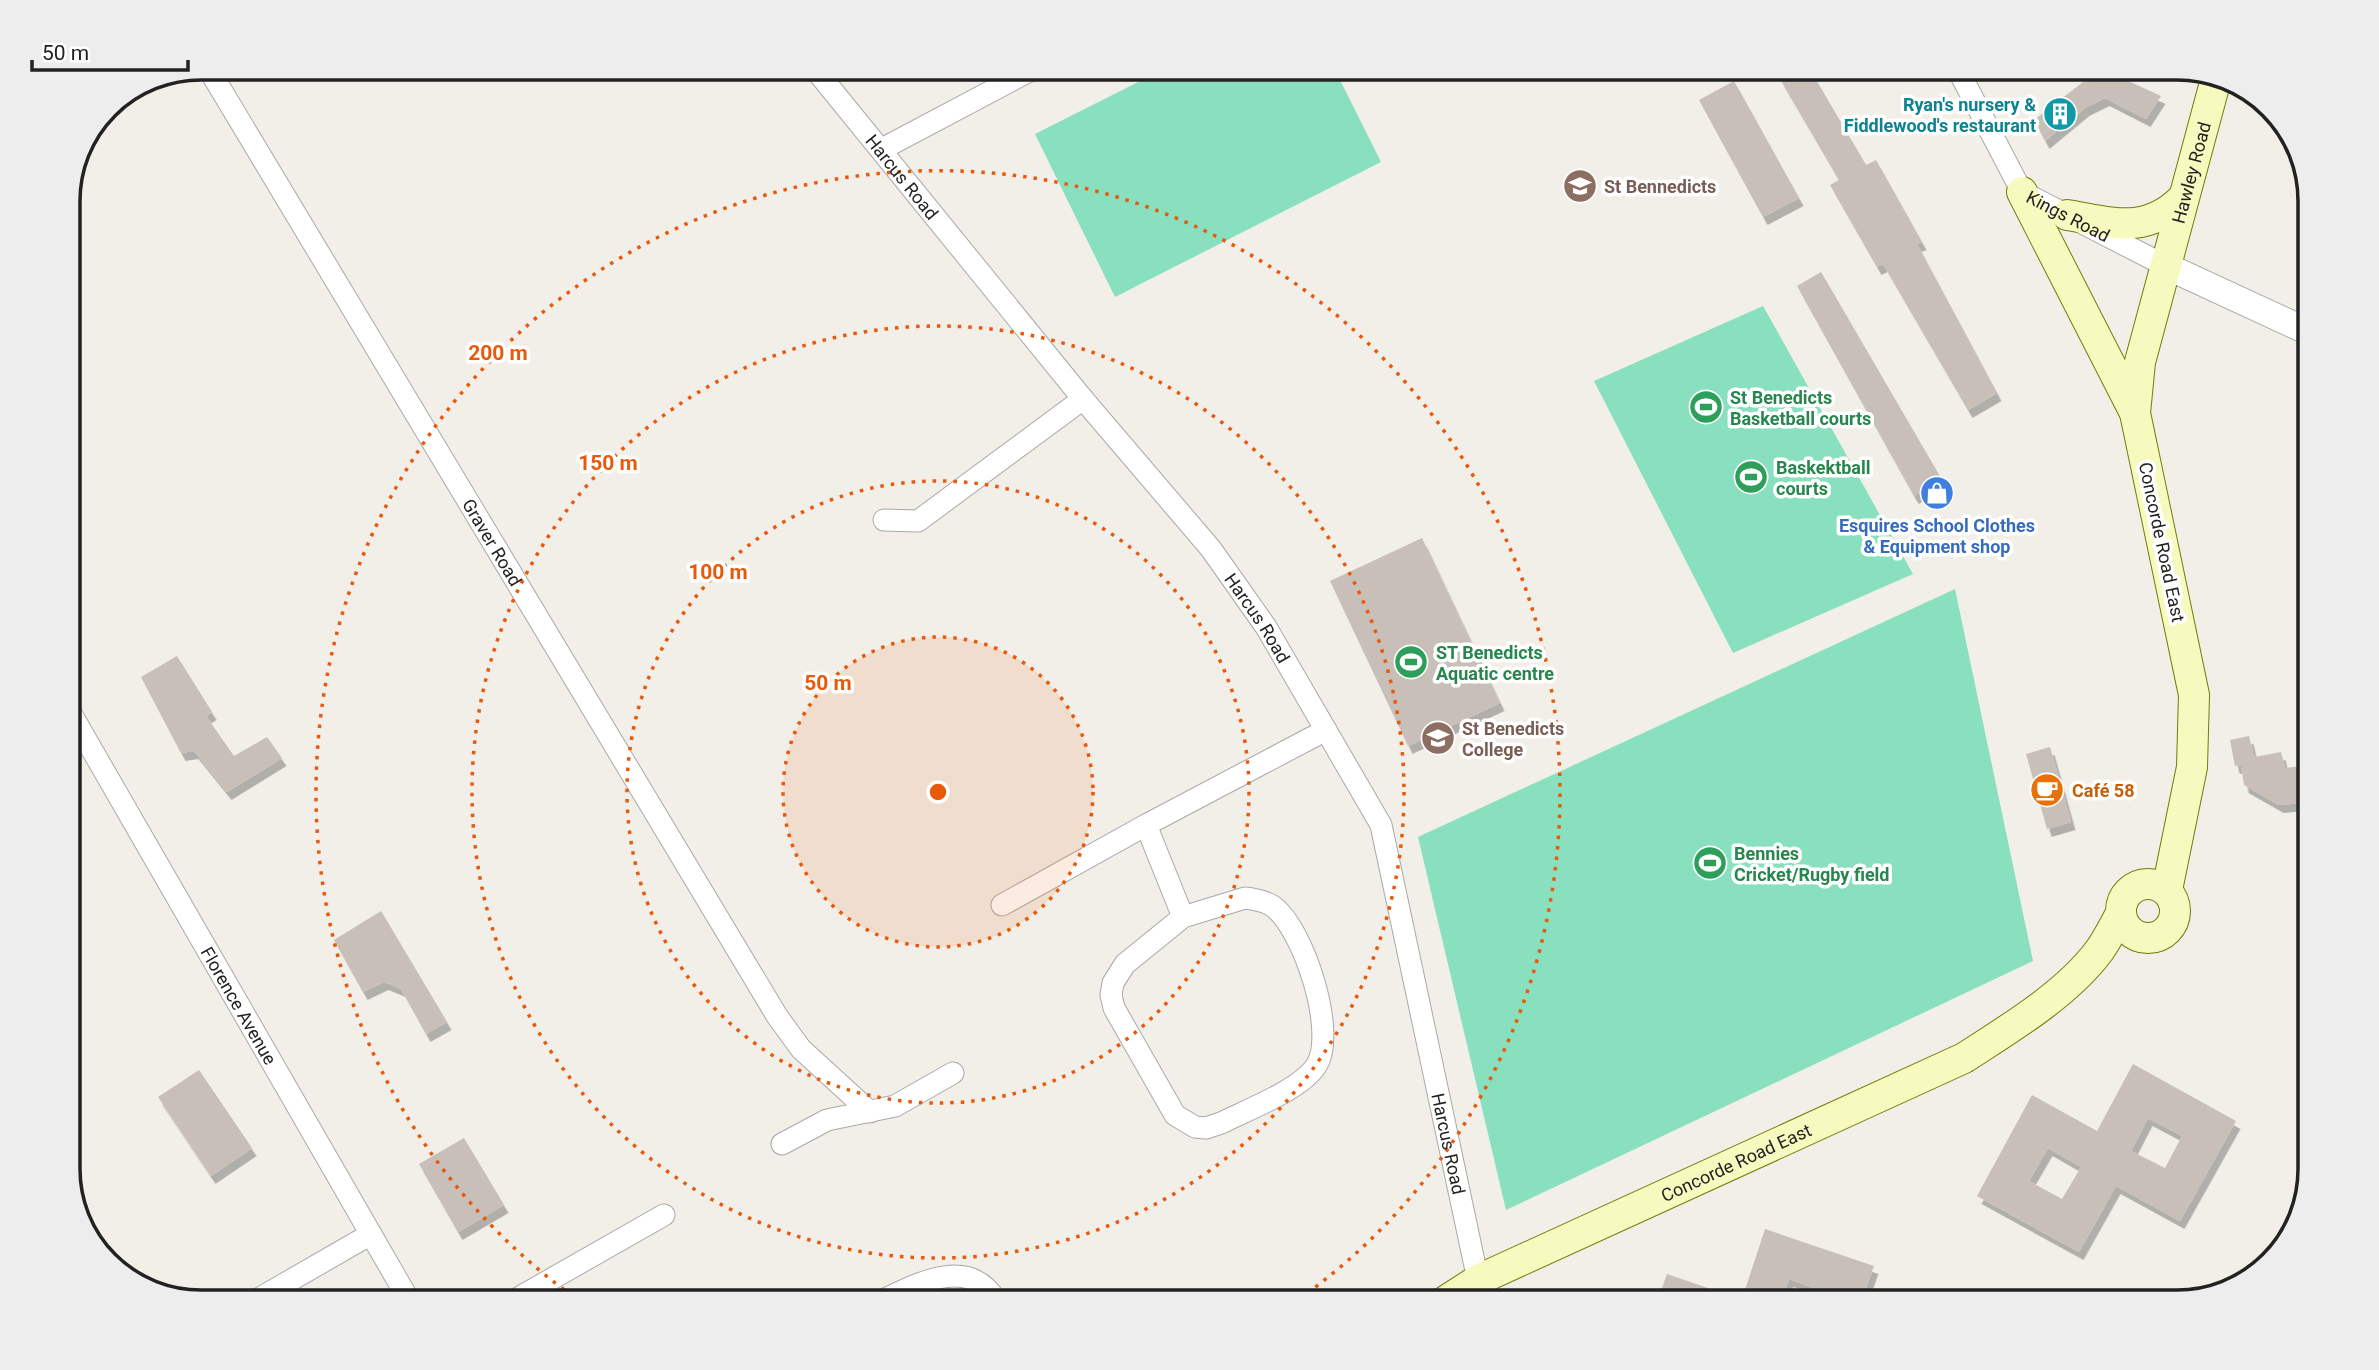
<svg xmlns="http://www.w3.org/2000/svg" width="2379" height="1370" viewBox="0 0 2379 1370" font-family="Roboto,sans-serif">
<defs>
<filter id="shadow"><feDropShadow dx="4.5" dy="8" stdDeviation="0" flood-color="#0004"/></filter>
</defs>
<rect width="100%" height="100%" fill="#f2efe9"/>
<g fill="#88e0be">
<polygon points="1166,68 1334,68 1381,162 1115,297 1035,134"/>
<polygon points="1763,306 1913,574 1733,653 1594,381"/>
<polygon points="1955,589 2033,961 1506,1210 1418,837"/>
</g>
<g fill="#c7bfb8" fill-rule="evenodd" filter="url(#shadow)">
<polygon points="1800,68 1809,68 1866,165 1876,160 1922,242 1917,244 1997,393 1968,410 1883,264 1877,267 1830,185 1839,180 1780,79"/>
<polygon points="2124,79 2161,96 2146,119 2105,98 2085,108 2045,141 2034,120 2083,82"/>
<polygon points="1734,81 1799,198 1763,217 1699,100"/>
<polygon points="1821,272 1942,480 1914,496 1797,286"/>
<polygon points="1422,538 1500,703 1408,746 1330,581"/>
<polygon points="177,656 212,712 206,716 234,756 267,737 282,758 227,792 194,751 181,753 141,677"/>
<polygon points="2249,736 2254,757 2281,752 2285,768 2311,765 2311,802 2279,805 2244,785 2241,765 2235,766 2230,740"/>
<polygon points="2050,747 2071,822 2047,829 2026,754"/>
<polygon points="381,911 447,1022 426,1034 401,989 384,982 363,992 334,940"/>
<path d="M2133,1064L2236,1121L2180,1221L2116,1186L2079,1252L1977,1196L2032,1095L2097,1131ZM2148,1118L2182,1136L2165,1168L2131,1151ZM2048,1148L2081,1167L2062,1199L2029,1181Z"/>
<polygon points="199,1070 252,1148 211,1176 158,1097"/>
<polygon points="464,1138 504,1205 458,1232 419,1164"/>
<polygon points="1765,1229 1874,1266 1861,1302 1821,1302 1825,1292 1789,1279 1781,1302 1741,1302"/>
<polygon points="1667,1274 1740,1299 1740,1302 1657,1302"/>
</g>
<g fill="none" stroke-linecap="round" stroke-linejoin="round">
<g stroke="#a9a9a9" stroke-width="23">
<g id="minor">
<path id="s1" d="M208,68L777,1016L801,1049L870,1112"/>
<path id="s2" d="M814,68L1083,399L1211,549L1266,627L1381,825L1478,1280"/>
<path id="s3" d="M1957,68L2022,192L2164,265"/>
<polyline points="882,149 1035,68"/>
<polyline points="884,520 918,521 1083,399"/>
<path id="s4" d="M69,710L410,1302"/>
<path d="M1245,898C1254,899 1262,900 1271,905C1303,925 1338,1034 1316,1066C1300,1090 1247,1110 1221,1123L1206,1128L1195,1127L1175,1115L1114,1008L1111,995L1113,983L1125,964L1183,917Z"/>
<polyline points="1002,905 1146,825"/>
<polyline points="1183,917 1146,825 1326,730"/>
<polyline points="782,1144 827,1120 895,1106 953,1073"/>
<polyline points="253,1302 371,1234"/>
<polyline points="511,1302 664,1215"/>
<path d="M879,1302C917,1284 969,1254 997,1302"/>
</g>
</g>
<g stroke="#a9a9a9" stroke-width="28">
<polyline id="tertiary" points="2164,265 2311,333"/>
</g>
<g stroke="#707d05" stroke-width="32">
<g id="secondary">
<polyline points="2022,192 2135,413"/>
<path d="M2067,215C2111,222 2145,235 2181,200"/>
<circle cx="2148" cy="911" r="27"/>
<path id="s5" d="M2167,890L2192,767L2194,695L2135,413L2140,362L2216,79"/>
<path id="s6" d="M1444,1302L1478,1280L1964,1058C2009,1029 2067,994 2099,951C2107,940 2114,926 2121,913"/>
</g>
</g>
<use href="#minor" stroke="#fff" stroke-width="21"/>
<use href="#tertiary" stroke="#fff" stroke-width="26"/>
<use href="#secondary" stroke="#f7fabf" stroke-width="30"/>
</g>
<circle cx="938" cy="792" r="155" fill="#e8590c" fill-opacity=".12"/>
<g fill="none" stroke="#e8590c" stroke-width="3.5" stroke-dasharray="3.5 7">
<circle cx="938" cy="792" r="155"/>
<circle cx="938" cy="792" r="311"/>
<circle cx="938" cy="792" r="466"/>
<path d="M581 1302A622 622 0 1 1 1295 1302"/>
</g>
<defs>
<g id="building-disc" transform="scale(1.75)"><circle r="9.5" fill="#0f9aa8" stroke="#fff"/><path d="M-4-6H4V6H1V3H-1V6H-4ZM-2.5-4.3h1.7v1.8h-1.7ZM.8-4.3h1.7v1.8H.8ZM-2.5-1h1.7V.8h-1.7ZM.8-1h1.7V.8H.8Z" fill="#fff"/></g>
<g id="school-disc" transform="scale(1.75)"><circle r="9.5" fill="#8d6e63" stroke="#fff"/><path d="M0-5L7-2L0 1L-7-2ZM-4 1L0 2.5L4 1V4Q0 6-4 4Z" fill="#fff"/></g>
<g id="stadium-disc" transform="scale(1.75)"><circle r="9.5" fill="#2e9e5b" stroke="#fff"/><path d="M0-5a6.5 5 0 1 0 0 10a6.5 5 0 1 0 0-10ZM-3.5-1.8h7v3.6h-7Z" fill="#fff"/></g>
<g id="shop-disc" transform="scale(1.75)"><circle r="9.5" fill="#3f7fe0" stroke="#fff"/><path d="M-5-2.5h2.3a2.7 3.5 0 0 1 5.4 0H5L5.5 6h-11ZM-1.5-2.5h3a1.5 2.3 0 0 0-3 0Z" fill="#fff"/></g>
<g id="cafe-disc" transform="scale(1.75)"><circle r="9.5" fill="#e8710a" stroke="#fff"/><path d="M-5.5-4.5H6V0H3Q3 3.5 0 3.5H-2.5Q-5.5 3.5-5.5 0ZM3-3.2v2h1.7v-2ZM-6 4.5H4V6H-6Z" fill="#fff"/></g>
</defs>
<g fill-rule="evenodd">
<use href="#building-disc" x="2060" y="114"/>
<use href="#school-disc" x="1580" y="186"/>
<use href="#stadium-disc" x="1706" y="407"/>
<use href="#stadium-disc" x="1751" y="477"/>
<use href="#shop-disc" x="1937" y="493"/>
<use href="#stadium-disc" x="1411" y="662"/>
<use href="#school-disc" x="1438" y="738"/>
<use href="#cafe-disc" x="2047" y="790"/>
<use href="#stadium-disc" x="1710" y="863"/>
</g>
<g text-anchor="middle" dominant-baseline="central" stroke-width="7" stroke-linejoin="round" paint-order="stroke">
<g font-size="18" font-weight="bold" fill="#0d838f" stroke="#fff" text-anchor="end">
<text x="2036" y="104">Ryan's nursery &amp;<tspan x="2036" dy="21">Fiddlewood's restaurant</tspan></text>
</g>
<g font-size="18" fill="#222" stroke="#fff">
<text stroke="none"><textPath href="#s5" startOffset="733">Hawley Road</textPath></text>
<text stroke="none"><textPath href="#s2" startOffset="140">Harcus Road</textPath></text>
<text stroke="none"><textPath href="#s3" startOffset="192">Kings Road</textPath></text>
<text stroke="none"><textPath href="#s1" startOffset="553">Graver Road</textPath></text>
<text transform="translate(2162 542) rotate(78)">Concorde Road East</text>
<text stroke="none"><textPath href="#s2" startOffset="707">Harcus Road</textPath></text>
<text stroke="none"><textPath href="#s4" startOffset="341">Florence Avenue</textPath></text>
<text stroke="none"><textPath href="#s2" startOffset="1274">Harcus Road</textPath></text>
<text stroke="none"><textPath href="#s6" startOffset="324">Concorde Road East</textPath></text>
</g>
<g font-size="18" font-weight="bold" fill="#785e54" stroke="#fff" text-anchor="start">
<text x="1604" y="186">St Bennedicts</text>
<text x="1462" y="728">St Benedicts<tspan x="1462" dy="21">College</tspan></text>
</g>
<g font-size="18" font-weight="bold" fill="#27864d" stroke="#fff" text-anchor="start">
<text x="1730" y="397">St Benedicts<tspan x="1730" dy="21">Basketball courts</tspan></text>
<text x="1776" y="467">Baskektball<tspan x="1776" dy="21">courts</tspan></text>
<text x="1436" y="652">ST Benedicts<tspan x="1436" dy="21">Aquatic centre</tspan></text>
<text x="1734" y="853">Bennies<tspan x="1734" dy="21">Cricket/Rugby field</tspan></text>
</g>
<g font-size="18" font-weight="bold" fill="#366cbe" stroke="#fff">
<text x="1937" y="525">Esquires School Clothes<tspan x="1937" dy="21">&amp; Equipment shop</tspan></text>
</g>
<g font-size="18" font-weight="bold" fill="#c56008" stroke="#fff" text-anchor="start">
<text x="2072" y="790">Café 58</text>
</g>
</g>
<path d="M0 0H2379V1370H0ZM201 80H2177A121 121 0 0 1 2298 201V1169A121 121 0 0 1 2177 1290H201A121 121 0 0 1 80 1169V201A121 121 0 0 1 201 80Z" fill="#ededed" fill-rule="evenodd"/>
<path fill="none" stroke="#222" stroke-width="3.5" d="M201 80H2177A121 121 0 0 1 2298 201V1169A121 121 0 0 1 2177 1290H201A121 121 0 0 1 80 1169V201A121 121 0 0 1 201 80Z"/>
<circle cx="938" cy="792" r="10" fill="#e8590c" stroke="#fff" stroke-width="3.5"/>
<g font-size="21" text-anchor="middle" font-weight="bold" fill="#e8590c" stroke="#fff" stroke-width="7" stroke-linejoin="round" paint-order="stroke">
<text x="498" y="360">200 m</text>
<text x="608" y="470">150 m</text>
<text x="718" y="579">100 m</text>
<text x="828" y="690">50 m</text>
</g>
<path d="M32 60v10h156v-10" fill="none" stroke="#222222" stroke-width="3.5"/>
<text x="42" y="60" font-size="21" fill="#222222" stroke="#ffffff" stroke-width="5" paint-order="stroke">50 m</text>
</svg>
